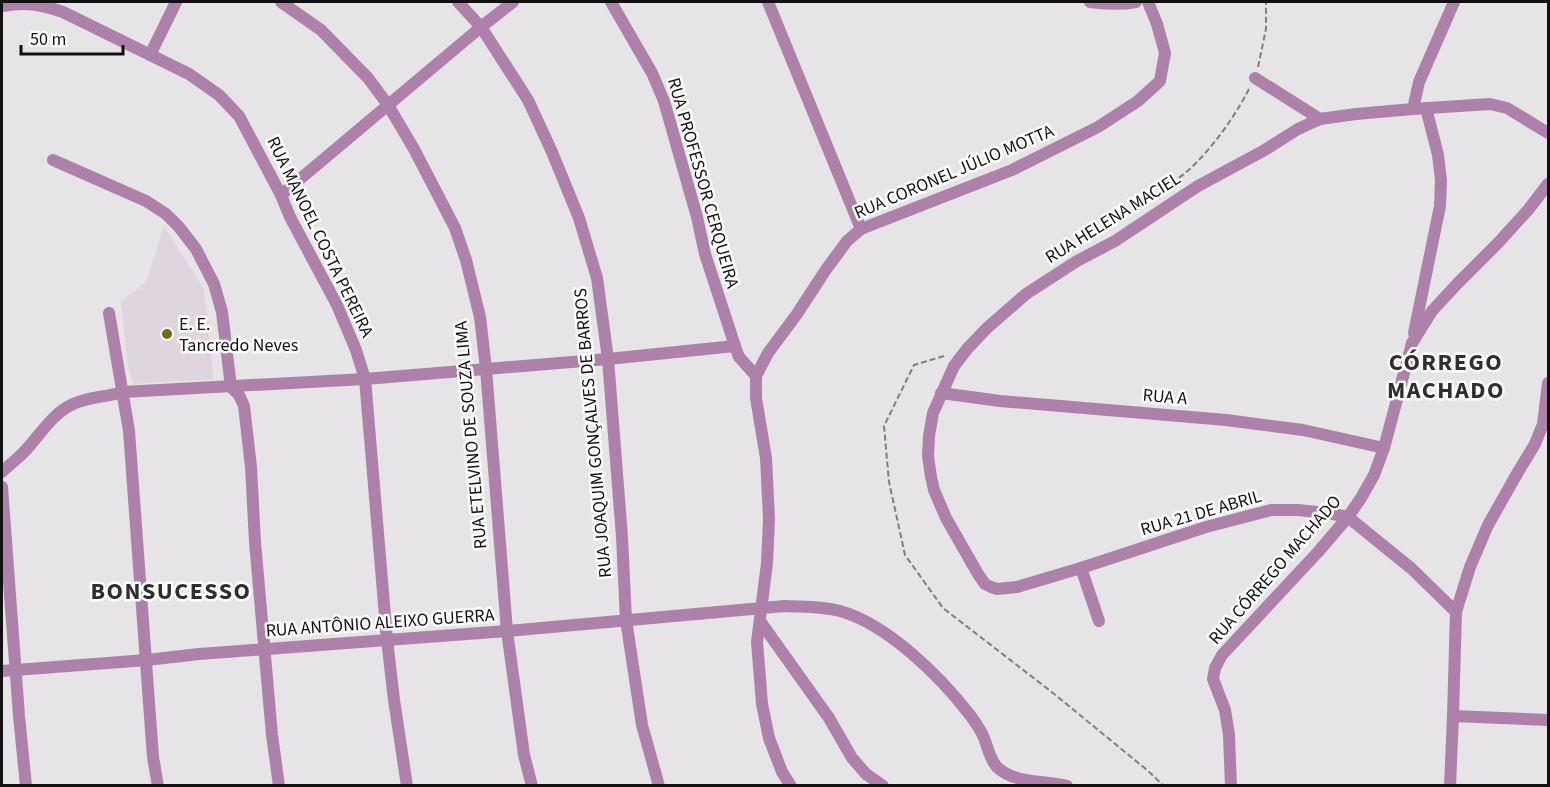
<svg xmlns="http://www.w3.org/2000/svg" width="1550" height="787" viewBox="0 0 1550 787" font-family="'Source Sans 3',sans-serif">
<rect width="100%" height="100%" fill="#e7e4e7"/>
<polygon fill="#dfd5df" points="164,226 204,289 214,379 133,384 128,368 121,301 146,282"/>
<g fill="none" stroke-linecap="round" stroke-linejoin="round">
<g stroke="#817f81" stroke-width="2" stroke-dasharray="6 3" stroke-linecap="butt">
<polyline points="1258,67 1266,29 1266,2"/>
<path d="M1159,196C1169,184 1183,176 1194,165C1216,143 1235,116 1249,89"/>
<polyline points="944,356 914,365 884,426 889,482 905,555 943,608 1053,693 1147,770 1164,786"/>
</g>
<g stroke="#ad81aa" stroke-width="12">
<polyline points="281,2 321,30 368,78 388,105 414,149 455,228 466,260 480,317 486,369 507,631 524,755 532,786"/>
<polyline points="458,2 481,27 528,100 552,152 579,218 597,278 608,359 622,537 626,620 642,725 659,786"/>
<polyline points="611,2 652,73 664,101 697,217 705,254 735,346 739,357 756,376"/>
<polyline points="768,2 861,229"/>
<path d="M1090,2C1105,4 1121,5 1136,2"/>
<path d="M2,6C27,2 39,4 63,12L189,74L219,95L239,116L281,195L290,217L337,305L356,350L365,379L387,640L394,700L407,786"/>
<polyline points="150,55 176,2"/>
<polyline points="1255,78 1320,119"/>
<polyline points="1413,109 1419,82 1454,2"/>
<polyline points="53,160 146,201 166,214 179,227 196,249 214,284 222,312 231,387 239,395 244,406 251,467 255,542 272,735 279,786"/>
<polyline points="281,195 481,27 513,2"/>
<polyline points="109,313 129,431 153,757 158,786"/>
<polyline points="1414,333 1440,206 1441,180 1438,155 1426,108"/>
<polyline points="941,393 1000,401 1226,420 1303,430 1384,448"/>
<path d="M2,472C9,465 16,460 23,453C39,437 51,414 73,404C88,397 106,397 123,392L365,379L608,359L735,346"/>
<polyline points="2,487 19,716 26,786"/>
<polyline points="1081,568 1099,621"/>
<polyline points="1456,612 1412,569 1348,517 1328,513 1297,510 1271,510 1206,527 1081,568 1017,587 997,589 991,587 985,584 978,574 946,518 934,490 931,477 928,456 929,436 933,413 954,366 967,349 987,328 1026,294 1077,261 1115,241 1198,186 1263,151 1298,129 1320,119 1356,114 1413,109 1490,104 1507,108 1548,133"/>
<polyline points="760,621 829,718 852,758 866,774 883,786"/>
<path d="M2,671L147,660L199,654L507,631L785,606C804,607 822,606 840,611C887,624 940,676 970,715C975,722 981,730 984,738C988,748 990,760 997,767C1014,784 1045,780 1067,786"/>
<polyline points="1453,716 1548,720"/>
<polyline points="791,786 782,772 769,738 762,704 757,642 767,563 769,519 766,458 756,398 756,376 768,353 797,314 825,271 847,241 861,229 1012,170 1098,127 1138,101 1160,81 1165,53 1157,24 1148,2"/>
<polyline points="1231,786 1229,735 1225,710 1213,679 1215,668 1222,655 1318,552 1348,517 1361,498 1374,475 1384,448 1412,343 1432,311 1457,284 1498,243 1528,210 1548,184"/>
<polyline points="1450,786 1453,716 1456,612 1470,567 1488,525 1518,472 1535,444 1543,424 1548,383"/>
</g>
</g>
<circle fill="#6d6e11" stroke="#fff" stroke-width="2" cx="167" cy="334" r="6"/>
<g text-anchor="middle" dominant-baseline="central" stroke-width="5" stroke-linejoin="round" paint-order="stroke">
<g font-size="18" fill="#121012" stroke="#fff">
<text transform="translate(954 172) rotate(-23)">RUA CORONEL JÚLIO MOTTA</text>
<text transform="translate(703 183) rotate(74)">RUA PROFESSOR CERQUEIRA</text>
<text transform="translate(1113 218) rotate(-32)">RUA HELENA MACIEL</text>
<text transform="translate(320 237) rotate(64)">RUA MANOEL COSTA PEREIRA</text>
<text transform="translate(1165 397) rotate(5)">RUA A</text>
<text transform="translate(593 433) rotate(-95)">RUA JOAQUIM GONÇALVES DE BARROS</text>
<text transform="translate(471 435) rotate(-95)">RUA ETELVINO DE SOUZA LIMA</text>
<text transform="translate(1201 513) rotate(-16)">RUA 21 DE ABRIL</text>
<text transform="translate(1275 570) rotate(-49)">RUA CÓRREGO MACHADO</text>
<text transform="translate(380 623) rotate(-4)">RUA ANTÔNIO ALEIXO GUERRA</text>
</g>
<g font-size="18" fill="#121012" stroke="#fff" text-anchor="start">
<text x="179" y="324">E. E.<tspan x="179" dy="21">Tancredo Neves</tspan></text>
</g>
<g font-size="24" font-weight="bold" letter-spacing="1.5" fill="#302d30" stroke="#fff">
<text x="1446" y="362">CÓRREGO<tspan x="1446" dy="28">MACHADO</tspan></text>
<text x="171" y="591">BONSUCESSO</text>
</g>
</g>
<rect width="1550" height="787" fill="none" stroke="#121012" stroke-width="6"/>
<path d="M21 45v9h102v-9" fill="none" stroke="#121012" stroke-width="3"/>
<text x="30" y="45" font-size="18" fill="#121012" stroke="#ffffff" stroke-width="4.5" paint-order="stroke">50 m</text>
</svg>
